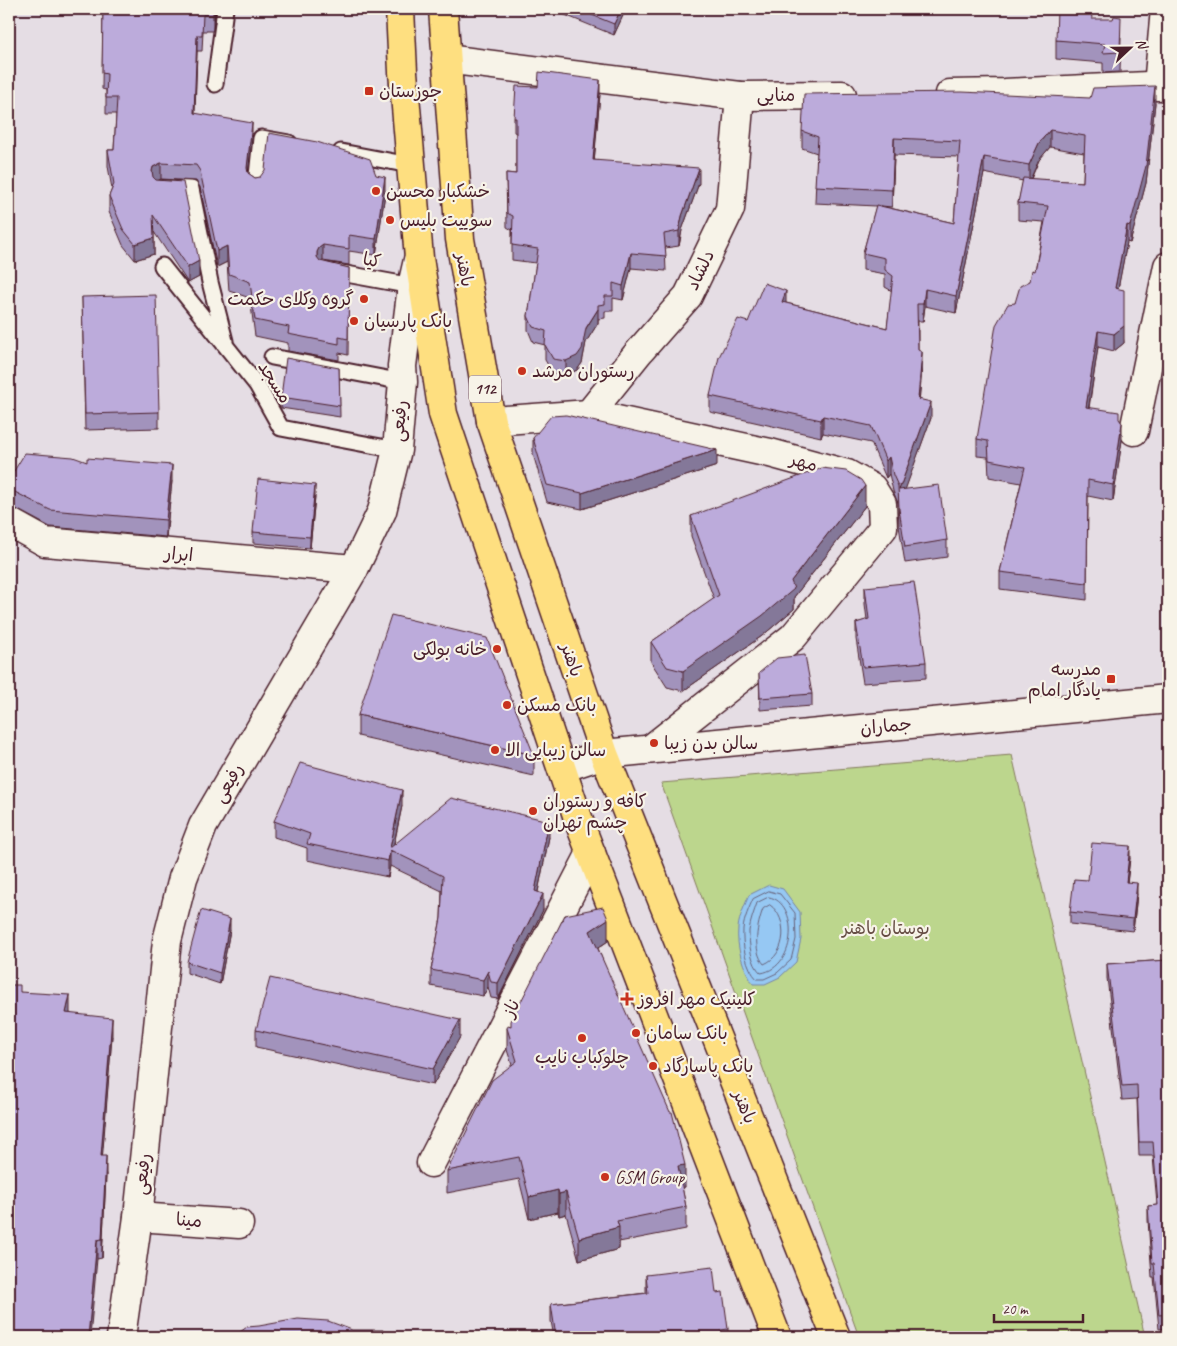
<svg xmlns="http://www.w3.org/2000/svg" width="1177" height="1346" viewBox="0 0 1177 1346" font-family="Caveat,'Playpen Sans Arabic',sans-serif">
<rect width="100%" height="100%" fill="#e5dde4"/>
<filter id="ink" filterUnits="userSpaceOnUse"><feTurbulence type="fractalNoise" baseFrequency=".02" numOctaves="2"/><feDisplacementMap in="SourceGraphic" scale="10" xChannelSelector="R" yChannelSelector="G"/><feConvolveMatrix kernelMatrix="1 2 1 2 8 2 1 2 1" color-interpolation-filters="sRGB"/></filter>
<g filter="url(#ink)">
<polygon fill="#bcd68d" stroke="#837a5c" points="1012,755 1145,1337 859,1337 661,783"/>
<path fill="#96c8f3" stroke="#7884a3" d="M769,885L783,889L800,912L801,939L796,962L780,977L765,984H753C743,968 736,947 738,928C739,917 745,905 749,895Z"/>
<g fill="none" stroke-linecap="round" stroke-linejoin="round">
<g stroke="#68637b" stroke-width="1">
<path d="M769,891L780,894L795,913L796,939L791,960L777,973L764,979H757C746,968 742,945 743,929C744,919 749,908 753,899Z"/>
<path d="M769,897C799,902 798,967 761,973C751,964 749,944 749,931C750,922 754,912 757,903Z"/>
<path d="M770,905C789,918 787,955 764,964C752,950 757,925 763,909Z"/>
</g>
<g stroke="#4a1f2b" stroke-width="19">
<g id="service">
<polyline points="215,84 225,9"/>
<polyline points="341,152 410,165"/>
<polyline points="256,185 261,138 289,143"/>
<polyline points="165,188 191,189 210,282 225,341"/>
<polyline points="162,266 257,385 281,428 397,450"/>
<polyline points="330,271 412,286"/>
<polyline points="272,357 403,382"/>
</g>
</g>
<g stroke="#4a1f2b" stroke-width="31">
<g id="minor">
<polyline points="446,59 740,96 842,95"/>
<polyline points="1158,86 1165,9"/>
<polyline points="950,94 1005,93 1168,85"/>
<polyline points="589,414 638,353 688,296 730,209 740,96"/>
<polyline points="491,421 589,414 770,453 847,474 872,488 882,504 883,528 793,637 652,748"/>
<polyline points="1134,431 1168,266"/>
<polyline points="9,522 45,542 354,569"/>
<polyline points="431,1163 591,853"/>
<polyline points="138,1217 239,1224"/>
<polyline points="121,1337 138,1217 167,941 183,878 203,826 354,569 382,511 397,450 403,382 402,366 412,286 418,260"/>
</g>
</g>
<g stroke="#4a1f2b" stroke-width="31">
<polyline id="secondary" points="562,768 604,754 1168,699"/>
</g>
<g stroke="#4a1f2b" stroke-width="31">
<g id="primary">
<polyline points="400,9 403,72 419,258 443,414 581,827 777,1337"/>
<polyline points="443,9 460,239 491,421 604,754 836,1337"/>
</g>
</g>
<use href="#service" stroke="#f7f3e8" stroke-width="15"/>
<use href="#minor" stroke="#f7f3e8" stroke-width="28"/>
<use href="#secondary" stroke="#f7f3e8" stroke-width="28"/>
<use href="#primary" stroke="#fedf80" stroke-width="28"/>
</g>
<g fill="#a293bc" stroke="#4a1f2b" fill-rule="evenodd">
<polygon points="103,9 215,9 213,31 203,31 202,51 197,51 195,113 252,139 248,173 255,178 376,175 385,193 376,255 349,251 349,265 323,261 322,262 349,268 348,355 339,353 339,360 288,351 288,343 255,336 250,298 229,291 227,262 217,267 200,187 196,181 161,179 158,180 199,277 188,283 154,232 154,254 135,260 123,245 109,212 109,196 112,189 108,166 108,150 114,150 116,114 106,114 106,90 102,89"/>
<polygon points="560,9 626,9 614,35 560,13"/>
<polygon points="1121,37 1120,72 1103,73 1103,63 1056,59 1056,40"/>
<polygon points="600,94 594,160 699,183 682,230 679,246 665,248 666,271 631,268 623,300 613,298 613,311 605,311 605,318 598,319 598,323 586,342 582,363 577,370 566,375 553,373 545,360 545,345 533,342 528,330 528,316 536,263 512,260 512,230 507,227 506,173 516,174 516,133 514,132 514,118"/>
<path d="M1155,103L1146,183L1130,243L1127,242L1118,288L1124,343L1114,351L1098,347L1089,408L1122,440L1113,501L1088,496L1087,600L1000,589V572L1021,483L989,477L988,457L977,456V439L1015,303L1030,281L1035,271L1044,222L1018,220V203L1023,181L984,173L956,313L925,306L923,321H918V350L922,368L919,399L931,418L905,489L947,540V557L905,563L899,526L898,503L893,491L889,474L886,478L871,443L823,433L821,437L710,412V396L748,322L786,303L887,328L892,291L885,287V274L863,270V253L876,206L815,203L817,153L802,148V131ZM1050,147L1084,153L1083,182L1031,179L1039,160ZM894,155L959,157L954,223L881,206L892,207Z"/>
<polygon points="82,297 159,412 159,428 85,430"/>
<polygon points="339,368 340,417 281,408 281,397"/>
<polygon points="533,438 717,466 582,509 547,502 533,454"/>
<polygon points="87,462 172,481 166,537 50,527 9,505 9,479"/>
<polygon points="315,496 310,548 253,543 253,532"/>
<polygon points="865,506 794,597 794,609 762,636 683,691 667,687 651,662 651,642 714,599 691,536 691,516"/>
<polygon points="865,587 926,662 926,678 863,683 856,639 856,623 867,620 865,604"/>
<polygon points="759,673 812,694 812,706 760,710"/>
<polygon points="358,715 534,755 534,776 358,736"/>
<polygon points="402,806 394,845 549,837 538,892 543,910 498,999 491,998 488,987 483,996 431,986 431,970 441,918 442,891 390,866 388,877 307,860 307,848 274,837 274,821"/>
<polygon points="1130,858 1127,882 1137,894 1133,931 1070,924 1070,912 1088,880"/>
<polygon points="565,915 608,941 598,948 685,1187 682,1187 686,1207 686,1229 619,1242 619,1249 579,1260 566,1214 559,1216 558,1212 529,1219 519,1179 447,1193 447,1171 512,1065 507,1050 507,1028 511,1026"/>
<polygon points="230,930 220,984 187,973 187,962"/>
<polygon points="1168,960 1168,1328 1159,1329 1154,1277 1152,1277 1148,1220 1148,1206 1157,1205 1153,1156 1139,1156 1137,1099 1122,1100 1107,978 1107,964"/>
<polygon points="20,992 70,1013 112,1036 102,1156 106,1175 102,1258 97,1259"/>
<polygon points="256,1030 460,1037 433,1085 256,1047"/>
<polygon points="646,1275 716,1293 728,1329 728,1337 554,1337 551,1321 551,1304 646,1293"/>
</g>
<g fill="#847899" stroke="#4a1f2b">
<polygon points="213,9 215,9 213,31"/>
<polygon points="621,9 626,9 614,35 614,24"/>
<polygon points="197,35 197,51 194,129 194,113"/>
<polygon points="600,80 600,94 593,175 593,160"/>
<polygon points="1155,86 1155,103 1146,183 1130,243 1130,226"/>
<polygon points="252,123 252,139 247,184 247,168"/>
<polygon points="1050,130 1050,147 1039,160 1029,182 1029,165 1039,143"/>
<polygon points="894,138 894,155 892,207 892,190"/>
<polygon points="984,157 984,173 956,313 956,296"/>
<polygon points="161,163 161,179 153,183 152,171 153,167"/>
<polygon points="699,168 699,183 682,230 679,246 679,231 682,216"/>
<polygon points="385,177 385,193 376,255 376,239"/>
<polygon points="1127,225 1127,242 1115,305 1115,288"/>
<polygon points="154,238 154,254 135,260 135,244"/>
<polygon points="323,245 323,261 319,264 317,268 317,252 319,248"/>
<polygon points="227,246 227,262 217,267 217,251"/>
<polygon points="631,253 631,268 623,300 623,286"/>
<polygon points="199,261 199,277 188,283 188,267"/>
<polygon points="925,289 925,306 923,321 923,304"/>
<polygon points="786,291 786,308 782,302"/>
<polygon points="598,309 598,323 586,342 582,363 577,370 566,375 566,361"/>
<polygon points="1124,326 1124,343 1114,351 1114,334"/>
<polygon points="1098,331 1098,347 1086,424 1086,407"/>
<polygon points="922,352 922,368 918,416 918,399"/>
<polygon points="931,402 931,418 899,507 899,490"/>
<polygon points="823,416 823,433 821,437 821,420"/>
<polygon points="1122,423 1122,440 1113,501 1113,485"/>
<polygon points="717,450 717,466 582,509 582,493"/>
<polygon points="889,457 889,474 886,478 886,461"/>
<polygon points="172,465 172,481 166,537 166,520"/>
<polygon points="315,485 315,496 310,548 310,537"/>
<polygon points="865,486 865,506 794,597 794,609 762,636 683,691 683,671 791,581"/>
<polygon points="402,790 402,806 392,852 390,848"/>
<polygon points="549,821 549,837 535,906 535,891"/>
<polygon points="1130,846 1130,858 1126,893 1126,882"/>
<polygon points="390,850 390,866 388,877 388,861"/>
<polygon points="1137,883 1137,894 1133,931 1133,919"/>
<polygon points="543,894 543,910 498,999 498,983"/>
<polygon points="230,919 230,930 220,984 220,973"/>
<polygon points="608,919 608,941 590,953 590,931"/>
<polygon points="488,971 488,987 483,996 483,980"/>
<polygon points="70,995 70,1014 66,1013"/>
<polygon points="112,1018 112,1036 101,1175 101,1156"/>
<polygon points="460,1020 460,1037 433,1085 433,1069"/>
<polygon points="106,1156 106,1175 102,1258 102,1239"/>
<polygon points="685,1165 685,1187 678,1188 678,1166"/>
<polygon points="558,1190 558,1212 529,1219 529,1197"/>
<polygon points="566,1192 566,1214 559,1216 559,1194"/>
<polygon points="619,1227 619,1249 579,1260 579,1238"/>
<polygon points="97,1240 97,1259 90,1337 88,1337"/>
</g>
<g fill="#bcabdb" stroke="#4a1f2b">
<polygon points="103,9 213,9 213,15 203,15 202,35 197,35 194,113 252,123 247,168 248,173 255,178 260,177 265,170 269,133 317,142 370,159 376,175 385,177 376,239 349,235 349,249 323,245 319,248 317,252 317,257 320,261 349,268 348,339 339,337 339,344 288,334 289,327 255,320 250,282 229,274 227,246 217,251 200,171 196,165 161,163 153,167 152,171 153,177 156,180 183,182 199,261 188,267 153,215 154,238 135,244 123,229 109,196 114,184 108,150 114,150 117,98 106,98 107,74 102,73"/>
<polygon points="577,9 621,9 614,24"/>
<polygon points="1057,9 1091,9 1092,19 1113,19 1114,16 1121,17 1120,52 1103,53 1105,44 1056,40"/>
<polygon points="539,72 600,80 593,160 699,168 682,216 679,231 664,234 666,256 631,253 623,286 613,283 613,296 605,296 605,304 598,305 598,309 586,328 582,349 577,356 566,361 553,359 545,345 546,331 533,327 528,316 538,249 512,245 513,216 507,213 506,173 516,174 516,118 514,118 516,86 538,87"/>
<polygon points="1155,86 1146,166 1130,226 1127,225 1115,288 1124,290 1124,326 1114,334 1098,331 1086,407 1119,412 1119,419 1122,423 1113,485 1088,480 1087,583 1000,572 1025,467 989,460 988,441 977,439 996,325 1008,304 1015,303 1020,286 1030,281 1032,270 1035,271 1048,206 1018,203 1023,178 1083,182 1085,136 1050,130 1039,143 1029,165 984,157 956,296 925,289 923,304 917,304 918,350 922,352 918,399 931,402 899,490 939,485 947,540 905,547 899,509 898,486 893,475 889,457 886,461 871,426 823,416 821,420 710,396 719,357 738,319 748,322 764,283 786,291 782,302 887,328 893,276 885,270 885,258 863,253 876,205 954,223 960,141 894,138 892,190 815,186 818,137 802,131 804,94 962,92 1090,98 1093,88"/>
<polygon points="156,295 159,412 85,414 82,297"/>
<polygon points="286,358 339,368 340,406 281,397"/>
<polygon points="566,415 717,450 582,493 547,485 533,438 551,416"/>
<polygon points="25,453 73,457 87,462 87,458 172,465 166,520 50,510 9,489 9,479"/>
<polygon points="822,468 846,471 861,480 865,486 791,581 794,589 762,616 683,671 667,667 651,642 719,595 691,516"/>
<polygon points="258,479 315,485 310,537 253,532"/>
<polygon points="914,582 926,662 863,667 856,623 869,619 865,587"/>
<polygon points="391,615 487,638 534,755 358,715"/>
<polygon points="805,655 812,694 760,698 759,673 777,658"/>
<polygon points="300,763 402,790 390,848 451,798 549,821 535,891 543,894 498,983 491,982 488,971 483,980 431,970 441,918 443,876 390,850 388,861 307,844 310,834 274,821"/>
<polygon points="1092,843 1130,846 1126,882 1137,883 1133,919 1070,912 1074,879 1088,880"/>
<polygon points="603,907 608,919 590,931 670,1112 672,1112 685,1165 678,1166 686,1207 617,1221 619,1227 579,1238 566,1192 559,1194 558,1190 529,1197 519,1157 447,1171 492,1080 517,1061 507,1028 508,1025 511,1026 511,1021 565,915"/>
<polygon points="201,910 230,919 220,973 187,962"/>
<polygon points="1168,960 1168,1314 1159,1315 1154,1263 1152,1263 1148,1206 1158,1205 1153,1142 1139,1142 1137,1085 1122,1086 1107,964"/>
<polygon points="270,978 460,1020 433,1069 256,1030"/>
<polygon points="9,985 20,985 20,992 70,995 66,1013 112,1018 101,1156 106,1156 102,1239 97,1240 88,1337 9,1337"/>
<polygon points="713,1267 716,1293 723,1292 728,1329 721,1330 722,1337 556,1337 551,1304 648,1293 646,1275"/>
<polygon points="298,1319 328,1321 352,1330 383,1330 383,1337 233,1337 247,1327 259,1326"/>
</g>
</g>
<g fill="#c8321e" stroke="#f7f3e8" stroke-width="2">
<rect x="364" y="86" width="10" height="10" rx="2.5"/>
<circle cx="376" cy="191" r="5"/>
<circle cx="390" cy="220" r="5"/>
<circle cx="364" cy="299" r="5"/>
<circle cx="354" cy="321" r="5"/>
<circle cx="522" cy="371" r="5"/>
<circle cx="497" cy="649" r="5"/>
<rect x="1106" y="674" width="10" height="10" rx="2.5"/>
<circle cx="507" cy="705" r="5"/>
<circle cx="654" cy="743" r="5"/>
<circle cx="495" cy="750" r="5"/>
<circle cx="533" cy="811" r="5"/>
<path d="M624.5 991.5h5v5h5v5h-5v5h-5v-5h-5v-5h5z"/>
<circle cx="636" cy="1033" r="5"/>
<circle cx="582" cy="1038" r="5"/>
<circle cx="653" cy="1066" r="5"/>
<circle cx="605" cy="1177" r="5"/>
</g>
<g text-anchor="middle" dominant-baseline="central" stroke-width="4.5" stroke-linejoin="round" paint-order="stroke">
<rect fill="#f7f3e8" stroke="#7e5f64" stroke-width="1" x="469" y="375.5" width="32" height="27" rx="4"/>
<g font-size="16" font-weight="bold" fill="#4a1f2b">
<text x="485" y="389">112</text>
</g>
<g font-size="18" fill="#4a1f2b" stroke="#f7f3e8" text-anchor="start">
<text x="379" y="91">جوزستان</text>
<text x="386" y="191">خشکبار محسن</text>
<text x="400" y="220">سوییت بلیس</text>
<text x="354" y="299" text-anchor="end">گروه وکلای حکمت</text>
<text x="364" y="321">بانک پارسیان</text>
<text x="532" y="371">رستوران مرشد</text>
<text x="487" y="649" text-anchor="end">خانه بولکی</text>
<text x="1101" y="669" text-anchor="end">مدرسه<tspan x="1101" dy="21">یادگار امام</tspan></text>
<text x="517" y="705">بانک مسکن</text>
<text x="664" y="743">سالن بدن زیبا</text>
<text x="505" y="750">سالن زیبایی الا</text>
<text x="543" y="801">کافه و رستوران<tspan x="543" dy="21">چشم تهران</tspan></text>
<text x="638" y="999">کلینیک مهر افروز</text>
<text x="646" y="1033">بانک سامان</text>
<text x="582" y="1057" text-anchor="middle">چلوکباب نایب</text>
<text x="663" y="1066">بانک پاسارگاد</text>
<text x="615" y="1177">GSM Group</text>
</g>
<g font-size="18" fill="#4a1f2b" stroke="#f7f3e8">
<text x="776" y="95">منایی</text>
<text transform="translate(372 260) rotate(10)">کیا</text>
<text transform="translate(465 270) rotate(80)">باهنر</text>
<text transform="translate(700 270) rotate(-64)">دلشاد</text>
<text transform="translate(275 382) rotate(57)">مسجد</text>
<text transform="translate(399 421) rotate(-85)">رفیعی</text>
<text transform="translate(804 462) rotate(15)">مهر</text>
<text transform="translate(179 554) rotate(5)">ابرار</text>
<text transform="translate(572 660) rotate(71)">باهنر</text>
<text transform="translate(886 726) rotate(-5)">جماران</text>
<text transform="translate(228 783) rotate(-60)">رفیعی</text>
<text transform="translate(511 1008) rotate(-63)">ناز</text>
<text transform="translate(745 1107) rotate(68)">باهنر</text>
<text transform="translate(142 1174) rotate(-84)">رفیعی</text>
<text transform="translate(189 1220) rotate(4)">مینا</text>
</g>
<g font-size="18" fill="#664d44" stroke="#f7f3e8">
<text x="886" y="928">بوستان باهنر</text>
</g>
</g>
<rect width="1177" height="1346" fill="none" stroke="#f7f3e8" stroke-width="30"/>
<rect x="15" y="15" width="1147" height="1316" fill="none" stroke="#4a1f2b" stroke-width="2" filter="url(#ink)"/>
<g transform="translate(1130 48) rotate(68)" stroke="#f7f3e8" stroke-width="4" paint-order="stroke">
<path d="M0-4L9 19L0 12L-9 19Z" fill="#4a1f2b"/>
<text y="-8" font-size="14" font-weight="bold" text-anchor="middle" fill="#4a1f2b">N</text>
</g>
<path d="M994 1314v8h89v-8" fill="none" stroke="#4a1f2b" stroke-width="2.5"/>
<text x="1002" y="1314" font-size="15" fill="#4a1f2b" stroke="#f7f3e8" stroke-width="4" paint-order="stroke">20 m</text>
</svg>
